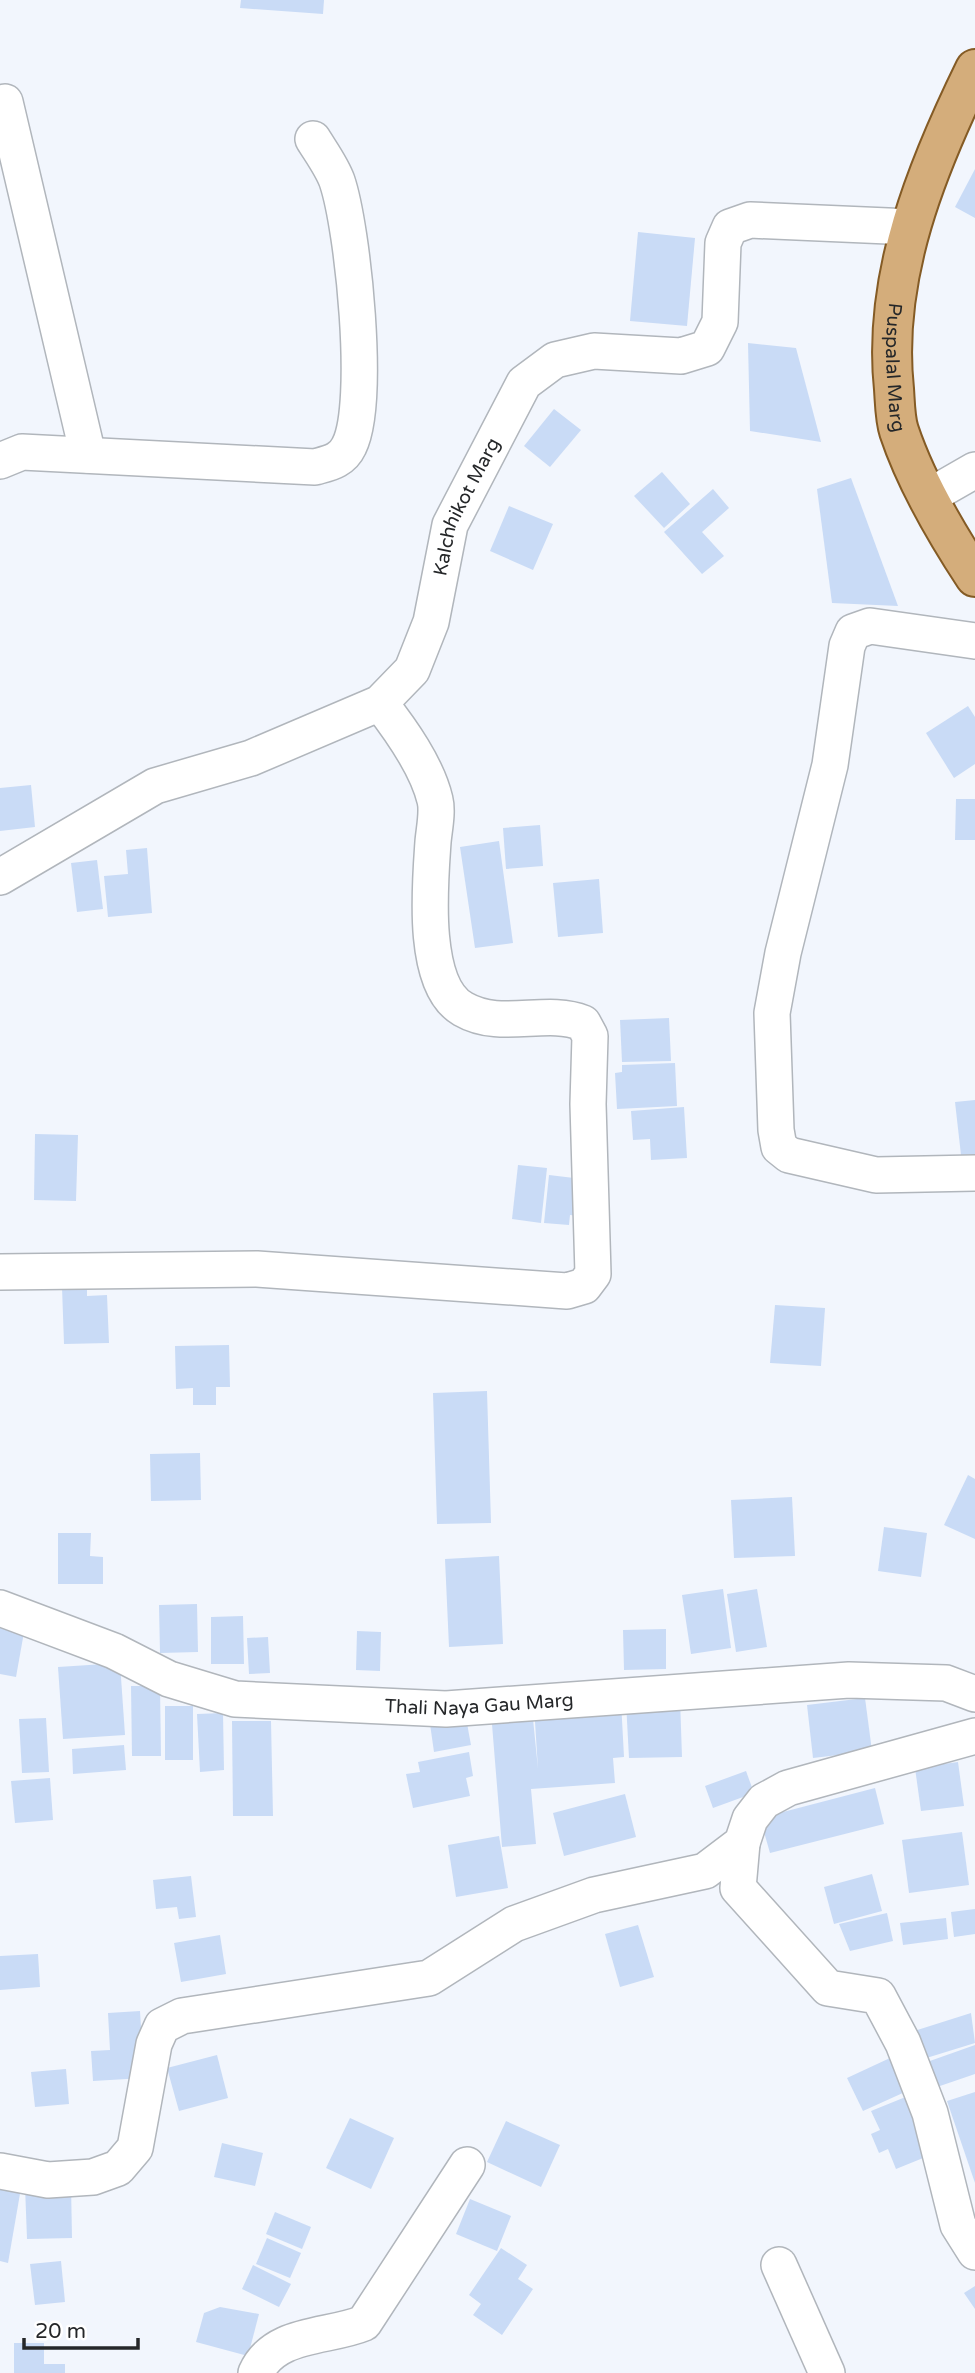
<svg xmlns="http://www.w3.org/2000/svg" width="975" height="2373" viewBox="0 0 975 2373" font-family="'Varela Round',sans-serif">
<rect width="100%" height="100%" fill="#f2f6fd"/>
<g fill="#c9dbf6">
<polygon points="241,0 324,0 323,14 240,8"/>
<polygon points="975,169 975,218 955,207"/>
<polygon points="638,232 695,238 687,326 630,321"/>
<polygon points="748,343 796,348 821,442 750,431"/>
<polygon points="554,409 581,430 550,467 524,446"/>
<polygon points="662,472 690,504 664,528 634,496"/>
<polygon points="851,478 898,606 832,603 817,489"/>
<polygon points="713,489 729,508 702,532 724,556 702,574 664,532"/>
<polygon points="509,506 553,524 533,570 490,551"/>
<polygon points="968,706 975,717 975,764 954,778 926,733"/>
<polygon points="31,785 35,827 0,831 0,788"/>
<polygon points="956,799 975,799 975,840 955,840"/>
<polygon points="540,825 543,866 506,869 503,828"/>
<polygon points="499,841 513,943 475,948 460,847"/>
<polygon points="147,848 152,913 108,917 104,876 128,874 126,850"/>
<polygon points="97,860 103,909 77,912 71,863"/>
<polygon points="599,879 603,933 558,937 553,883"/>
<polygon points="669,1018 671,1061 622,1062 620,1020"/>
<polygon points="675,1063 677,1106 617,1109 615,1073 622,1072 622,1065"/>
<polygon points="975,1100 975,1154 961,1155 955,1102"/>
<polygon points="684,1107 687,1158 651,1160 650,1139 633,1140 631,1111"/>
<polygon points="35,1134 78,1135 76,1201 34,1200"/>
<polygon points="518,1165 547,1168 541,1223 512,1219"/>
<polygon points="549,1175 574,1178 572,1194 583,1195 581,1216 570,1215 569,1225 544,1223"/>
<polygon points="87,1286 87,1296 107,1295 109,1343 64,1344 62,1287"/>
<polygon points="775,1305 825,1308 821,1366 770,1363"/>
<polygon points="229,1345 230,1387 216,1387 216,1405 193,1405 193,1388 176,1389 175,1346"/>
<polygon points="487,1391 491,1523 437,1524 433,1393"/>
<polygon points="200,1453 201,1500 151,1501 150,1454"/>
<polygon points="968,1475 975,1479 975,1539 944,1525"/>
<polygon points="792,1497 795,1556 734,1558 731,1500"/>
<polygon points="884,1527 927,1533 921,1577 878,1571"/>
<polygon points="58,1533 91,1533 90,1556 103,1557 103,1584 58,1584"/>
<polygon points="499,1556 503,1644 449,1647 445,1559"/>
<polygon points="723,1589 731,1648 691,1654 682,1595"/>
<polygon points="757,1589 767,1647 736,1652 727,1594"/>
<polygon points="197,1604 198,1652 160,1653 159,1605"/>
<polygon points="243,1616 244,1664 211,1664 211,1617"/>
<polygon points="0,1617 26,1621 16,1677 0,1674"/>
<polygon points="666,1629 666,1669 624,1670 623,1630"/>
<polygon points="357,1631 381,1632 380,1671 356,1670"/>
<polygon points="268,1637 270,1673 249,1674 247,1638"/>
<polygon points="120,1663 125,1735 63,1739 58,1667"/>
<polygon points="131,1686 160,1686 161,1756 132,1756"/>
<polygon points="865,1698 872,1751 813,1758 807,1705"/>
<polygon points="680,1699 682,1757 629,1758 626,1702"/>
<polygon points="621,1701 624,1757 613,1758 615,1783 531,1789 536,1844 502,1847 491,1712 532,1709 538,1769 534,1706"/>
<rect x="165" y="1706" width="28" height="54"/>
<polygon points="223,1713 224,1770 200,1772 197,1714"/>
<polygon points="46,1718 49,1772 22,1773 19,1719"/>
<polygon points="466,1718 471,1745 434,1752 430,1724"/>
<polygon points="232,1721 271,1721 273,1816 233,1816"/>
<polygon points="124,1745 126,1770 73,1774 72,1749"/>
<polygon points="469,1752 473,1776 466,1778 470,1796 413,1808 406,1774 420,1772 418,1762"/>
<polygon points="958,1762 964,1806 921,1811 915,1768"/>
<polygon points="746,1771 754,1793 713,1808 705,1786"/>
<polygon points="50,1778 53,1820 15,1823 11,1781"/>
<polygon points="875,1788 884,1824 770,1853 760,1818"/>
<polygon points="625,1794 636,1837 564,1856 553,1813"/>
<polygon points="962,1832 969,1885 909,1893 902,1840"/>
<polygon points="499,1836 508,1888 456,1897 448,1845"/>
<polygon points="872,1874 882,1911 834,1924 824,1887"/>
<polygon points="191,1876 196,1917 179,1919 177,1907 156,1909 153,1880"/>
<polygon points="975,1909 975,1934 954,1937 951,1912"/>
<polygon points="887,1913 893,1941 850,1951 839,1924"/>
<polygon points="946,1918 948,1939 903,1945 900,1923"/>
<polygon points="638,1925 654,1977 620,1987 605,1934"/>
<polygon points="220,1935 226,1974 181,1982 174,1943"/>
<polygon points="38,1954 40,1987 0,1990 0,1956"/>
<polygon points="140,2011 144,2078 93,2081 91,2051 110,2050 108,2013"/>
<polygon points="971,2013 975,2043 920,2060 911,2032"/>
<polygon points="975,2045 975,2074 937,2087 927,2062"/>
<polygon points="217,2055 228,2098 179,2111 167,2068"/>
<polygon points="890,2058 905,2092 863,2111 847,2078"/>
<polygon points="66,2069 69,2104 35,2107 31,2072"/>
<polygon points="975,2092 975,2183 947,2101"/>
<polygon points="908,2096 933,2154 896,2169 888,2149 879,2153 871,2134 880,2130 871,2111"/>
<polygon points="350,2118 394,2138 371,2189 326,2168"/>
<polygon points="506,2121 560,2145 541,2187 487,2162"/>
<polygon points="222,2143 263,2153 255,2186 214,2177"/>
<polygon points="0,2184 21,2188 8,2263 0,2261"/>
<polygon points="71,2185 72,2238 27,2239 25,2186"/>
<polygon points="470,2199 511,2216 497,2251 456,2234"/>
<polygon points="275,2212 311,2227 302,2249 266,2234"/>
<polygon points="267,2238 301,2253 290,2278 256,2264"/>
<polygon points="501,2248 527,2265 518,2279 533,2289 502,2335 473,2315 481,2304 469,2295"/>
<polygon points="61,2261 65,2302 35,2305 30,2264"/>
<polygon points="253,2265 291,2284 279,2307 242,2289"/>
<polygon points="975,2286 975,2309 964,2293"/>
<polygon points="220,2307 259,2314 248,2356 196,2342 204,2313"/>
<polygon points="14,2343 44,2343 44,2364 65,2364 65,2373 14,2373"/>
</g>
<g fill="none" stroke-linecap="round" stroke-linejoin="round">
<g stroke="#b1b6bc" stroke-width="38">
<g id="street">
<polyline points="5,102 88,455"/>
<path d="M0,461L22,452L315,467C329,463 342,461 349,446C371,403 353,228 337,181C332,167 321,152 313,139"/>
<polyline points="928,497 975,470"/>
<polyline points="975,641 870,626 853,632 847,646 830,765 783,953 772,1013 776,1130 779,1147 789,1155 876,1175 975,1173"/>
<path id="s1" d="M0,877L155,786L251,758L380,703L412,670L431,622L450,525L524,383L555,360L594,351L681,356L707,348L720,322L723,243L730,227L750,220L911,227"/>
<path d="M0,1272L257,1269L567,1291L584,1286L593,1274L588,1104L590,1036L583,1023C546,1008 501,1031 463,1009C421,985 430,885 433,842C434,830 438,812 435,800C427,766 401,730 380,703"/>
<path id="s2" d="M0,1608L114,1651L169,1679L235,1699L446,1709L849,1680L946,1683L975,1694"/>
<polyline points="742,1843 738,1888 828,1988 878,1996 903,2043 930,2113 958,2225 975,2252"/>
<polyline points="0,2171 48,2180 93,2177 118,2168 135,2148 154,2044 162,2026 182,2016 429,1978 514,1924 594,1895 705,1871 742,1843 750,1819 764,1801 788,1788 975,1736"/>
<polyline points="779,2265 827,2373"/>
<path d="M256,2373C274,2332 328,2338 364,2323L467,2165"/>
</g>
</g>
<g stroke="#845b25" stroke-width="42">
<g id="primary">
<path id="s3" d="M975,69C927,167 882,277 894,389C895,403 895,419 899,431C916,482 946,533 975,577"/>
</g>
</g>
<use href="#street" stroke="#fff" stroke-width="35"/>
<use href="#primary" stroke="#d4ad7b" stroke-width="38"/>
</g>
<g text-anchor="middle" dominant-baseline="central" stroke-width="7" stroke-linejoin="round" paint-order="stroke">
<g font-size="19" fill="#252729" stroke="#fff">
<text stroke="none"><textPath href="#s3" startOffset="313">Puspalal Marg</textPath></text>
<text stroke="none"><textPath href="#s1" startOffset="639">Kalchhikot Marg</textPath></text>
<text stroke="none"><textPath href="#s2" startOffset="497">Thali Naya Gau Marg</textPath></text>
</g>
</g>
<path d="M24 2338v10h114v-10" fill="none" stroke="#252729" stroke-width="3.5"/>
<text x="35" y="2338" font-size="21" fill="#252729" stroke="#ffffff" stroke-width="5" paint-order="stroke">20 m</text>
</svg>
